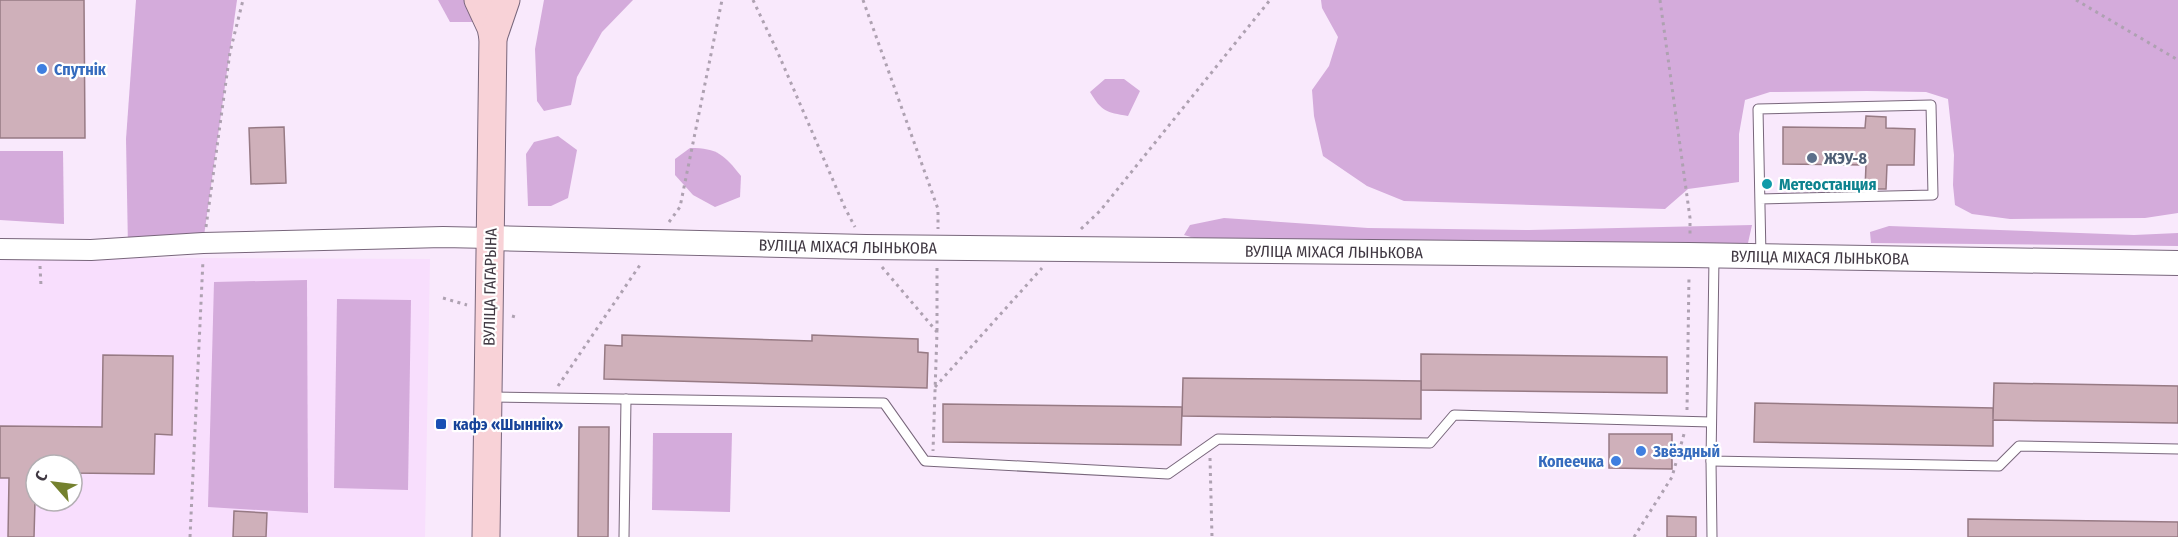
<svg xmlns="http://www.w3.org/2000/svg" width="2178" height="537" viewBox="0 0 2178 537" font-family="'Fira Sans Condensed',sans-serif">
<rect width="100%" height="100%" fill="#f9e9fc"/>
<path fill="#f8defd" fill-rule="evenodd" d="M0,257L430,259L425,537H0ZM36,465H72V501H36Z"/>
<g fill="#d4abdb">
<polygon points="136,0 237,0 203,243 128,248 126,139"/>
<polygon points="438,0 467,0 480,22 450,22"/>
<polygon points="544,0 633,0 602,32 577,77 571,105 544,111 537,101 535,49"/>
<polygon points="1321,0 2178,0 2178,213 2145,218 2010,219 1972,214 1955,205 1953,185 1954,155 1948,99 1926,92 1867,91 1770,92 1745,100 1739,134 1739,182 1688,189 1665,209 1404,201 1367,186 1323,156 1314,116 1312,90 1329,66 1338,37 1322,8"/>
<path d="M1105,79H1124L1140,91L1128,116C1106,112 1102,112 1090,92Z"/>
<polygon points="558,136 577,150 568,198 551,206 528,206 526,154 534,142"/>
<path d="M690,148C718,148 724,155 741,176L740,197L715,207L693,195L675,175V159Z"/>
<polygon points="0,151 63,151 64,224 0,220"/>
<polygon points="1224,218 1368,228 1529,230 1752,225 1748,243 1398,246 1201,240 1184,235 1190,225"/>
<polygon points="1889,226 2134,235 2178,233 2178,246 1871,243 1870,232"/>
<polygon points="307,280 308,513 208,507 214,282"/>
<polygon points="337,299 411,300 408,490 334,488"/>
<polygon points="653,433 732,433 730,512 652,510"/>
</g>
<g fill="#cfb0ba" stroke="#977a84" stroke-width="1.5">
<polygon points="0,0 84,0 85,138 0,138"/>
<polygon points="1866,116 1886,117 1886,128 1915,129 1914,165 1887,165 1886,189 1865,189 1866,165 1783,164 1783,127 1865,128"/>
<polygon points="284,127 286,183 251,184 249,128"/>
<polygon points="622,335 812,341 812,335 918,339 918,352 928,353 927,388 604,379 605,345 622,346"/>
<polygon points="1421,354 1667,357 1667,393 1421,390"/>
<polygon points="103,355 173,356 172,435 155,434 154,474 72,473 72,465 36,465 34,537 8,537 9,478 0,478 0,426 102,427"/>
<polygon points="1183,378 1421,381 1421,419 1182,416"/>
<polygon points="1994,383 2178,386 2178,423 1993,420 1993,446 1754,442 1755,403 1993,408 1993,419"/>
<polygon points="943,404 1182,407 1181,445 943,442"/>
<polygon points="579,427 609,427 608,537 578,537"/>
<polygon points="1609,434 1672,434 1672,469 1609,468"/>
<polygon points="234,511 267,513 266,537 233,537"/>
<polygon points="1667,516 1696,517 1696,537 1667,537"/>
<polygon points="1968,519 2178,522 2178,537 1968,537"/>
</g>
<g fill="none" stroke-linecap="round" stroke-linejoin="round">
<g stroke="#78667b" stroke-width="11">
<g id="service">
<polyline points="1760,199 1933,195 1931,105 1758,109 1761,256"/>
<polyline points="1714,258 1711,461 1999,466 2019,446 2178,449"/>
<polyline points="490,397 884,403 925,461 1168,474 1218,439 1430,443 1454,415 1711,422"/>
<polyline points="1711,461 1712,537"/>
<polyline points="624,537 626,399"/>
</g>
</g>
<g stroke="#78667b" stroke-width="22">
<polyline id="minor" points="0,249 91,250 203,243 443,237 490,238"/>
</g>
<g stroke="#78667b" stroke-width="26">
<g id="tertiary">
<path id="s1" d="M490,238L866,247L1689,255L2178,263"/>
</g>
</g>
<g stroke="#78667b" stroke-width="29">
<g id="secondary">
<polyline points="478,0 491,28 493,38 486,537"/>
<polyline points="493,38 506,0"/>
</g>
</g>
<g stroke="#aea1b1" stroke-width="3" stroke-dasharray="3 4.5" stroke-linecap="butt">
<polyline points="753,0 778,53 845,208 855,227"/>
<polyline points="863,0 938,209 938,229"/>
<polyline points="1660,0 1690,218 1690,236"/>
<polyline points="2076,0 2178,60"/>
<polyline points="669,222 680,207 722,0"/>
<polyline points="206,227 230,52 243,0"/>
<polyline points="1081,229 1100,211 1270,0"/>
<polyline points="40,266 41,286"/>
<polyline points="882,267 937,332 933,451"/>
<polyline points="443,298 467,305"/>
<polyline points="512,316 519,318"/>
<polyline points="937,331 937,268"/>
<polyline points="558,386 642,262"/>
<polyline points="935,387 1042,268"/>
<polyline points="1687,410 1689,276"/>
<polyline points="1210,458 1212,537"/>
<polyline points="190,537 203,260"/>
<polyline points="1634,537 1672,477 1684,434"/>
</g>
<use href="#service" stroke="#fff" stroke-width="9"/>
<use href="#minor" stroke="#fff" stroke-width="20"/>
<use href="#tertiary" stroke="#fff" stroke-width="24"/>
<use href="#secondary" stroke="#f8d2d7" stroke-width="27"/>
</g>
<g fill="#3f7fe0" stroke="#fff" stroke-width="2">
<circle cx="42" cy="69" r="6"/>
<circle cx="1641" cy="451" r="6"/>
<circle cx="1616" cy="461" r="6"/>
</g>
<circle fill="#5c6f8a" stroke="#fff" stroke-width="2" cx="1812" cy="158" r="6"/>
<circle fill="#0f9aa8" stroke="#fff" stroke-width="2" cx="1767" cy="184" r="6"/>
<rect fill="#1a4fb4" stroke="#fff" stroke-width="2" x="435" y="418" width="12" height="12" rx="3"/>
<g text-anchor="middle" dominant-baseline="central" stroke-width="4.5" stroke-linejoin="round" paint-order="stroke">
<g font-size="16" font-weight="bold" fill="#366cbe" stroke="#fff" text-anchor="start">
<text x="54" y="69">Спутнік</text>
<text x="1653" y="451">Звёздный</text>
<text x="1604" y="461" text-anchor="end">Копеечка</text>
</g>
<g font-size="16" font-weight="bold" fill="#4e5e75" stroke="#fff" text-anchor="start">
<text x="1824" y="158">ЖЭУ-8</text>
</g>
<g font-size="16" font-weight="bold" fill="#0d838f" stroke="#fff" text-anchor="start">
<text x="1779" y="184">Метеостанция</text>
</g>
<g font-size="16" fill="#403842" stroke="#fff">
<text stroke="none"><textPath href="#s1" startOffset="358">ВУЛІЦА МІХАСЯ ЛЫНЬКОВА</textPath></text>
<text stroke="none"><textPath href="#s1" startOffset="844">ВУЛІЦА МІХАСЯ ЛЫНЬКОВА</textPath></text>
<text stroke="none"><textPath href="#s1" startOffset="1330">ВУЛІЦА МІХАСЯ ЛЫНЬКОВА</textPath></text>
<text transform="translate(490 287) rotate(-89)">ВУЛІЦА ГАГАРЫНА</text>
</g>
<g font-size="16" font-weight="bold" fill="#164399" stroke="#fff" text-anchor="start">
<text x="453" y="424">кафэ «Шыннік»</text>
</g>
</g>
<g transform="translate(54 483) rotate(298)"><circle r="28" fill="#ffffff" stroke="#b3afb3" stroke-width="1.5"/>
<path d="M0-4.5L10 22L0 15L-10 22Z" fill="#74812e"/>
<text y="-9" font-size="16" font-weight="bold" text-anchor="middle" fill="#403842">С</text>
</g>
</svg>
